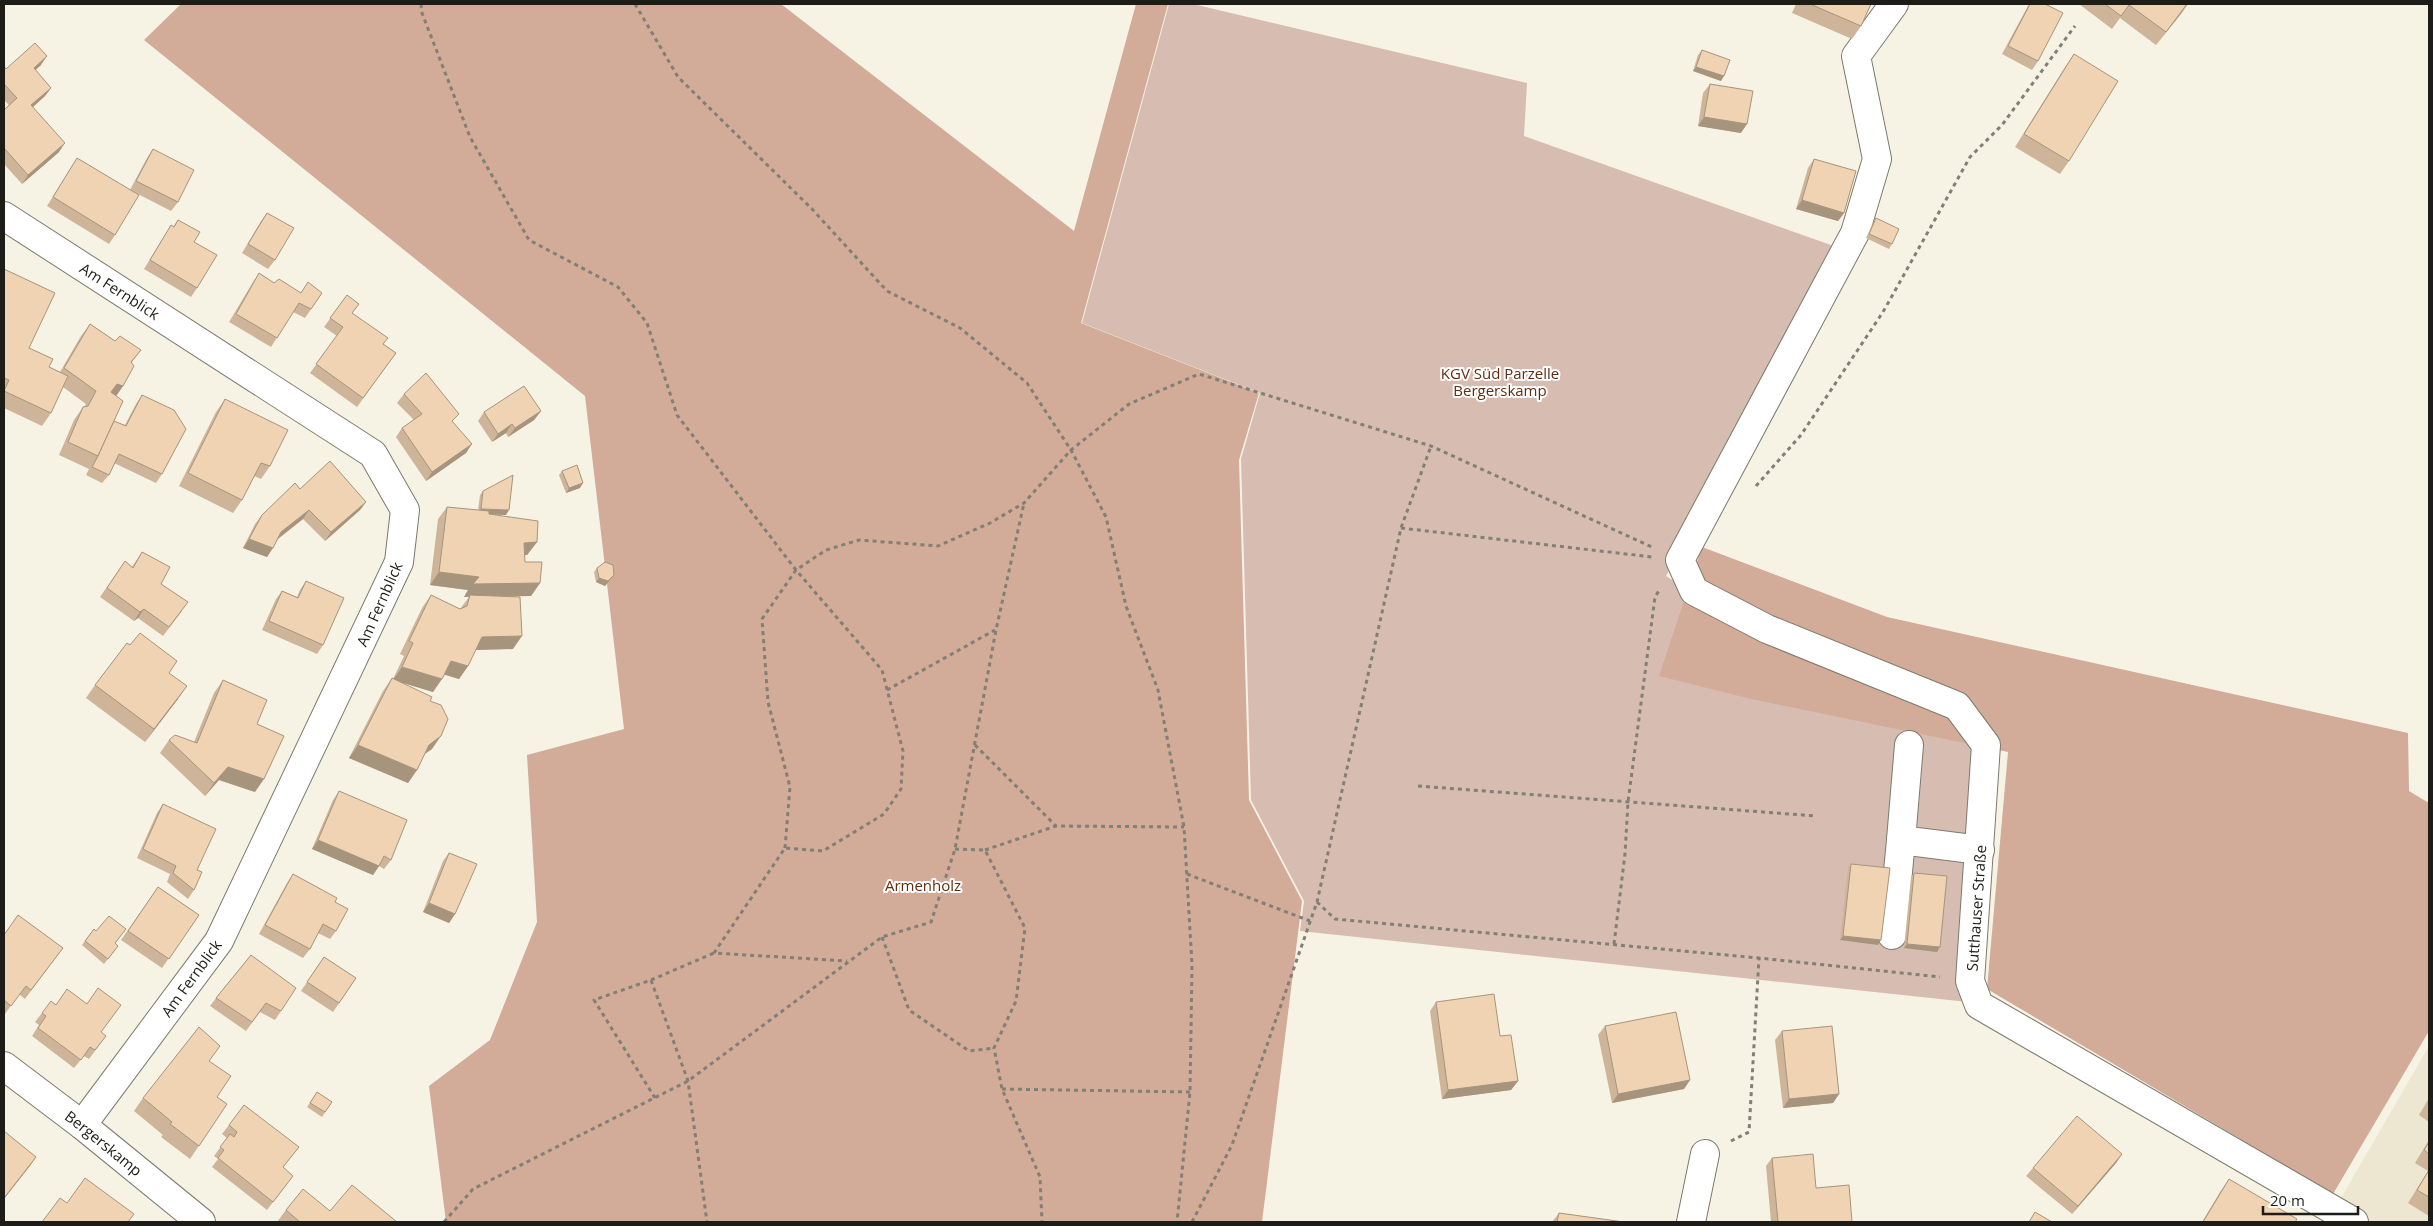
<svg xmlns="http://www.w3.org/2000/svg" width="2433" height="1226" viewBox="0 0 2433 1226" font-family="'Open Sans',sans-serif">
<rect width="100%" height="100%" fill="#f7f3e4"/>
<polygon fill="#ede6d1" points="2429,1046 2429,1222 2369,1222 2337,1205"/>
<polygon fill="#d7bdb1" points="1169,4 1193,4 1527,83 1524,136 1845,250 1666,576 1693,593 1983,745 1968,1002 1300,931 1304,901 1251,800 1241,459 1260,393 1082,323"/>
<g fill="#d2ab99">
<polygon points="181,4 781,4 1074,231 1136,4 1168,4 1081,323 1259,393 1239,460 1249,800 1302,901 1262,1222 446,1222 429,1086 490,1040 537,922 527,755 624,729 585,396 144,40"/>
<polygon points="1702,547 1887,617 2408,733 2409,791 2429,803 2429,1031 2333,1194 1987,989 2008,752 1751,699 1659,676"/>
</g>
<g fill="none" stroke-linecap="round" stroke-linejoin="round">
<g stroke="#7d7a6d" stroke-width="30">
<g id="minor">
<polyline points="1894,4 1856,56 1877,159 1855,233 1680,560 1694,591 1767,629 1957,706 1986,745 1970,981 1979,1005 2354,1222"/>
<path id="s1" d="M4,216L373,454L405,510L399,562L219,941L82,1125"/>
<polyline points="1901,840 1909,745"/>
<polyline points="1892,935 1901,840 1980,850"/>
<path id="s2" d="M4,1066L82,1125L201,1222"/>
<polyline points="1691,1222 1705,1154"/>
</g>
</g>
<g stroke="#827f76" stroke-width="3" stroke-dasharray="4 4" stroke-linecap="butt">
<polyline points="421,4 422,13 470,137 529,240 618,287 647,323 677,415 796,570 882,670 903,751 901,789 884,814 823,851 785,848 714,953 847,961"/>
<polyline points="635,4 678,77 812,209 887,291 960,328 1027,383 1071,450 1106,517 1126,606 1158,690 1184,827 1192,965 1190,1092 1177,1222"/>
<polyline points="1756,486 1801,435 1883,312 1970,157 2002,125 2075,26"/>
<polyline points="1401,528 1652,557"/>
<polyline points="887,690 995,630"/>
<polyline points="975,745 1056,826"/>
<polyline points="1418,786 1816,816"/>
<polyline points="785,848 790,787 768,702 762,619 796,570 826,550 859,540 938,546 990,523 1024,503 1071,450 1129,404 1199,374 1431,446 1654,548"/>
<polyline points="955,849 985,850 1025,928 1016,1001 994,1048 1002,1089 1040,1177 1042,1222"/>
<polyline points="985,850 1056,826 1184,827"/>
<polyline points="1187,874 1310,921"/>
<polyline points="1317,902 1335,919 1759,958 1940,977"/>
<polyline points="882,937 909,1010 969,1051 994,1048"/>
<polyline points="1614,944 1625,854 1628,802 1655,597 1660,589"/>
<polyline points="651,980 714,953"/>
<polyline points="1002,1089 1190,1092"/>
<polyline points="655,1098 594,1000 651,980 688,1081 707,1222"/>
<polyline points="1731,1141 1749,1132 1759,958"/>
<polyline points="444,1222 473,1189 688,1081 882,937 931,922 955,849 996,630 1024,503"/>
<polyline points="1192,1222 1232,1145 1317,902 1401,528 1431,446"/>
</g>
<use href="#minor" stroke="#fff" stroke-width="28"/>
</g>
<g fill="#ceb59a">
<polygon points="1796,4 1871,4 1861,26 1852,39 1792,13"/>
<polygon points="2029,4 2045,4 2038,61 2032,70 2002,54"/>
<polygon points="2079,4 2188,4 2156,45 2120,18 2112,29"/>
<polygon points="1702,50 1721,81 1693,71 1698,55"/>
<polygon points="2074,54 2069,161 2060,174 2015,147 2065,67"/>
<polygon points="41,65 35,70 51,88 45,96 33,107 59,152 22,184 4,164 4,110 9,105 4,100 4,66 6,69"/>
<polygon points="1710,84 1741,133 1698,126 1703,93"/>
<polygon points="153,149 178,202 171,211 134,192 115,235 109,244 47,206 77,158 130,190 147,158"/>
<polygon points="1814,159 1844,213 1838,221 1796,209 1808,168"/>
<polygon points="267,213 275,260 268,269 242,253 261,221"/>
<polygon points="1876,218 1892,244 1889,249 1866,238 1873,223"/>
<polygon points="178,220 194,242 197,288 191,297 144,269 171,225 173,227"/>
<polygon points="4,269 29,348 49,367 60,372 81,336 90,324 115,341 141,350 132,362 123,386 116,396 114,421 125,425 136,404 142,395 162,474 156,483 114,463 109,475 102,483 86,475 89,469 59,455 74,420 83,407 85,406 86,404 63,387 51,413 42,426 4,408"/>
<polygon points="259,273 274,283 301,293 322,293 305,318 293,312 271,347 229,322 253,282"/>
<polygon points="347,295 352,313 383,344 396,353 357,407 310,373 337,336 324,327"/>
<polygon points="404,394 453,422 466,453 426,481 396,437 402,428 414,420 397,403"/>
<polygon points="225,399 270,466 261,479 254,476 242,500 233,513 179,486 216,412"/>
<polygon points="541,411 534,420 508,437 506,433 492,442 478,421 484,412"/>
<polygon points="562,471 580,488 566,493 559,475"/>
<polygon points="300,489 366,502 360,510 325,541 303,519 278,539 267,557 243,548 255,524 262,515"/>
<polygon points="483,491 506,515 489,514 537,542 527,555 525,555 525,562 540,583 531,596 502,596 513,649 475,650 468,666 459,679 444,674 433,692 401,682 430,701 432,749 424,754 417,770 408,783 349,758 383,691 392,678 393,679 404,656 400,654 422,608 431,595 460,609 469,597 464,597 468,590 430,585 438,519 447,507 478,510 480,495"/>
<polygon points="142,552 161,584 182,611 163,636 138,618 134,621 100,597 125,561 132,567"/>
<polygon points="597,568 614,575 605,586 596,582 594,572"/>
<polygon points="306,581 323,645 317,654 262,630 276,599 282,591 297,597 300,590"/>
<polygon points="169,673 178,699 145,742 86,698 95,685"/>
<polygon points="223,680 257,724 255,792 219,780 205,796 160,753 169,740 194,742 214,693"/>
<polygon points="339,791 391,860 384,869 379,866 373,875 312,849 333,800"/>
<polygon points="163,804 197,870 194,890 188,899 167,882 170,874 137,858 157,813"/>
<polygon points="449,853 455,914 449,923 423,912 443,861"/>
<polygon points="1851,864 1878,945 1840,940 1848,868"/>
<polygon points="1914,873 1937,952 1904,948 1911,877"/>
<polygon points="293,874 335,902 336,931 330,939 318,933 310,949 303,958 259,934 287,883"/>
<polygon points="158,887 199,915 162,968 121,940"/>
<polygon points="94,929 96,931 126,929 115,943 115,950 104,964 82,945"/>
<polygon points="4,935 63,948 25,999 19,994 5,1014 4,1014"/>
<polygon points="251,955 281,1011 275,1020 260,1012 246,1031 210,1006 216,998"/>
<polygon points="324,957 356,978 333,1012 301,991"/>
<polygon points="1436,1002 1500,1036 1518,1081 1511,1090 1442,1099 1430,1011"/>
<polygon points="42,1013 106,1036 89,1059 84,1056 74,1068 32,1036 39,1025 35,1022"/>
<polygon points="1605,1026 1690,1080 1684,1089 1612,1103 1598,1035"/>
<polygon points="1782,1031 1839,1094 1833,1103 1783,1108 1775,1040"/>
<polygon points="209,1062 217,1097 227,1104 190,1159 161,1137 163,1135 134,1111 143,1098"/>
<polygon points="317,1092 332,1102 322,1117 307,1107"/>
<polygon points="2429,1098 2429,1122 2419,1115"/>
<polygon points="229,1125 299,1147 283,1167 287,1184 267,1210 212,1167 218,1159 214,1156 227,1138 222,1134"/>
<polygon points="2429,1140 2429,1216 2408,1203 2428,1171 2415,1163"/>
<polygon points="2122,1154 2116,1163 2072,1214 2026,1176 2033,1168"/>
<polygon points="1772,1158 1816,1188 1852,1222 1771,1222 1766,1166"/>
<polygon points="2229,1179 2295,1222 2202,1222 2220,1192"/>
<polygon points="286,1210 330,1211 397,1222 277,1222"/>
<polygon points="1559,1213 1624,1222 1552,1222"/>
</g>
<g fill="#a7947d">
<polygon points="2188,4 2181,14 2156,45 2166,32"/>
<polygon points="47,56 41,65 28,77 34,68"/>
<polygon points="1696,67 1724,76 1721,81 1693,71"/>
<polygon points="51,88 45,96 25,114 31,105"/>
<polygon points="1704,117 1747,124 1741,133 1698,126"/>
<polygon points="65,143 59,152 22,184 28,175"/>
<polygon points="1802,200 1844,213 1838,221 1796,209"/>
<polygon points="117,384 123,386 114,399 108,397"/>
<polygon points="541,411 534,420 508,437 515,428"/>
<polygon points="512,424 506,433 492,442 498,434"/>
<polygon points="472,444 466,453 426,481 432,472"/>
<polygon points="583,483 580,488 566,493 569,488"/>
<polygon points="366,502 360,510 325,541 331,532"/>
<polygon points="481,509 509,510 506,515 478,514"/>
<polygon points="309,510 303,519 275,541 281,532"/>
<polygon points="249,539 273,548 267,557 243,548"/>
<polygon points="537,542 527,555 515,555 524,543"/>
<polygon points="439,572 540,583 531,596 470,597 470,595 469,597 464,597 468,590 430,585"/>
<polygon points="614,575 605,586 596,582 599,578"/>
<polygon points="144,609 138,618 134,621 140,612"/>
<polygon points="522,636 513,649 473,650 482,637"/>
<polygon points="451,661 468,666 459,679 442,674"/>
<polygon points="402,667 442,679 433,692 393,680"/>
<polygon points="187,686 178,699 145,742 154,729"/>
<polygon points="441,736 432,749 419,758 429,745"/>
<polygon points="358,745 417,770 408,783 349,758"/>
<polygon points="228,767 264,779 255,792 219,780 205,796 214,783"/>
<polygon points="318,840 379,866 373,875 312,849"/>
<polygon points="429,903 455,914 449,923 423,912"/>
<polygon points="1843,936 1881,940 1878,945 1840,940"/>
<polygon points="1907,944 1940,947 1937,952 1904,948"/>
<polygon points="1690,1080 1684,1089 1612,1103 1618,1094"/>
<polygon points="1518,1081 1511,1090 1442,1099 1448,1090"/>
<polygon points="1839,1094 1833,1103 1783,1108 1789,1099"/>
<polygon points="2122,1154 2116,1163 2072,1214 2078,1206"/>
<polygon points="36,1157 30,1166 4,1199 4,1198"/>
</g>
<g fill="#efd3b3" stroke="#a7947d">
<polygon points="1810,4 1871,4 1861,26"/>
<polygon points="2030,4 2045,4 2063,13 2038,61 2008,46"/>
<polygon points="2105,4 2187,4 2166,32 2129,5 2121,16"/>
<polygon points="35,43 47,56 34,68 51,88 31,105 65,143 28,175 4,148 4,110 17,98 4,84 4,66 6,69"/>
<polygon points="1702,50 1730,60 1724,76 1696,67"/>
<polygon points="2074,54 2118,81 2069,161 2024,134"/>
<polygon points="1710,84 1753,91 1747,124 1704,117"/>
<polygon points="153,149 194,170 178,202 136,181"/>
<polygon points="77,158 139,195 115,235 53,197"/>
<polygon points="1814,159 1856,171 1844,213 1802,200"/>
<polygon points="267,213 294,228 275,260 248,244"/>
<polygon points="1876,218 1899,229 1892,244 1869,234"/>
<polygon points="178,220 200,232 194,242 217,255 197,288 150,260 171,225 174,227"/>
<polygon points="4,269 55,293 29,348 53,359 49,367 68,376 51,413 4,391 9,380 4,378"/>
<polygon points="259,273 274,283 279,279 301,293 308,282 322,293 311,309 299,303 277,338 236,314"/>
<polygon points="347,295 359,304 352,313 388,338 383,344 396,353 363,398 316,364 343,327 330,318"/>
<polygon points="90,324 115,341 120,336 141,350 131,362 134,366 123,386 117,384 111,392 123,401 98,456 68,442 83,407 88,406 96,391 64,368"/>
<polygon points="426,373 459,414 452,421 472,444 432,472 402,428 422,414 404,394"/>
<polygon points="524,386 541,411 515,428 512,424 498,434 484,412"/>
<polygon points="142,395 174,410 186,429 162,474 119,454 109,475 92,467 98,456 114,421 126,426"/>
<polygon points="225,399 288,430 270,466 261,463 242,500 188,473"/>
<polygon points="330,461 366,502 331,532 309,510 281,532 273,548 249,539 262,515 295,483 300,489"/>
<polygon points="577,465 583,483 569,488 562,471"/>
<polygon points="513,475 509,510 481,509 483,491"/>
<polygon points="447,507 489,511 489,514 538,521 537,542 524,543 525,562 542,562 540,583 473,584 479,577 439,572"/>
<polygon points="142,552 170,567 161,584 188,602 169,627 144,609 140,612 107,588 125,561 133,568"/>
<polygon points="605,562 613,565 614,575 608,581 599,578 597,568"/>
<polygon points="306,581 344,598 323,645 269,621 282,591 298,598"/>
<polygon points="431,595 460,609 467,606 470,595 520,597 522,636 482,637 468,666 451,661 442,679 402,667 413,643 409,641"/>
<polygon points="140,633 177,661 169,673 187,686 154,729 95,685 127,643 130,645"/>
<polygon points="392,678 432,697 430,701 441,705 448,719 441,736 429,745 417,770 358,745"/>
<polygon points="223,680 267,700 257,724 284,736 264,779 228,767 214,783 169,740 175,735 197,743"/>
<polygon points="339,791 407,820 391,860 384,856 379,866 318,840"/>
<polygon points="163,804 216,829 197,870 202,872 194,890 173,873 176,866 143,849"/>
<polygon points="449,853 477,864 455,914 429,903"/>
<polygon points="1851,864 1890,868 1881,940 1843,936"/>
<polygon points="1914,873 1947,876 1940,947 1907,944"/>
<polygon points="293,874 337,898 335,902 348,909 336,931 323,924 310,949 265,925"/>
<polygon points="158,887 199,915 169,959 128,931"/>
<polygon points="18,915 63,948 31,990 26,986 11,1006 4,1000 4,935"/>
<polygon points="109,916 126,929 115,943 118,946 108,959 85,941 94,929 96,931"/>
<polygon points="251,955 296,988 281,1011 266,1003 252,1022 216,998"/>
<polygon points="324,957 356,978 339,1003 307,982"/>
<polygon points="98,988 121,1005 101,1032 106,1036 95,1050 90,1047 81,1060 38,1028 46,1016 42,1013 51,1001 56,1005 67,989 87,1004"/>
<polygon points="1494,994 1500,1036 1511,1035 1518,1081 1448,1090 1436,1002"/>
<polygon points="1676,1012 1690,1080 1618,1094 1605,1026"/>
<polygon points="1832,1026 1839,1094 1789,1099 1782,1031"/>
<polygon points="199,1027 220,1046 209,1061 231,1076 217,1097 227,1104 199,1146 170,1124 172,1122 143,1098"/>
<polygon points="317,1092 332,1102 325,1112 310,1103"/>
<polygon points="244,1105 299,1147 283,1167 293,1176 273,1202 218,1158 224,1150 220,1147 230,1134 234,1137 237,1132 229,1125"/>
<polygon points="2077,1116 2122,1154 2078,1206 2033,1168"/>
<polygon points="4,1131 36,1157 4,1198"/>
<polygon points="2429,1142 2429,1154 2424,1150"/>
<polygon points="1813,1154 1816,1188 1849,1185 1852,1222 1778,1222 1772,1158"/>
<polygon points="2429,1170 2429,1197 2417,1190"/>
<polygon points="85,1178 134,1214 128,1222 42,1222 60,1198 67,1203"/>
<polygon points="2229,1179 2297,1219 2295,1222 2203,1222"/>
<polygon points="352,1185 397,1222 300,1222 286,1210 303,1189 330,1211"/>
<polygon points="2035,1212 2052,1222 2029,1222"/>
<polygon points="1559,1213 1624,1222 1557,1222"/>
</g>
<g text-anchor="middle" dominant-baseline="central" stroke-width="4" stroke-linejoin="round" paint-order="stroke">
<g font-size="15" fill="#1d1c17" stroke="#fff">
<text stroke="none"><textPath href="#s1" startOffset="138">Am Fernblick</textPath></text>
<text transform="translate(379 604) rotate(-66)">Am Fernblick</text>
<text transform="translate(1976 908) rotate(-86)">Sutthauser Straße</text>
<text transform="translate(191 978) rotate(-54)">Am Fernblick</text>
<text stroke="none"><textPath href="#s2" startOffset="126">Bergerskamp</textPath></text>
</g>
<g font-size="15" fill="#5f2d12" stroke="#fff">
<text x="1500" y="373">KGV Süd Parzelle<tspan x="1500" dy="17">Bergerskamp</tspan></text>
<text x="923" y="885">Armenholz</text>
</g>
</g>
<rect width="2433" height="1226" fill="none" stroke="#1d1c17" stroke-width="10"/>
<path d="M2263 1206v8h95v-8" fill="none" stroke="#1d1c17" stroke-width="2.5"/>
<text x="2270" y="1206" font-size="15" fill="#1d1c17" stroke="#ffffff" stroke-width="4" paint-order="stroke">20 m</text>
</svg>
